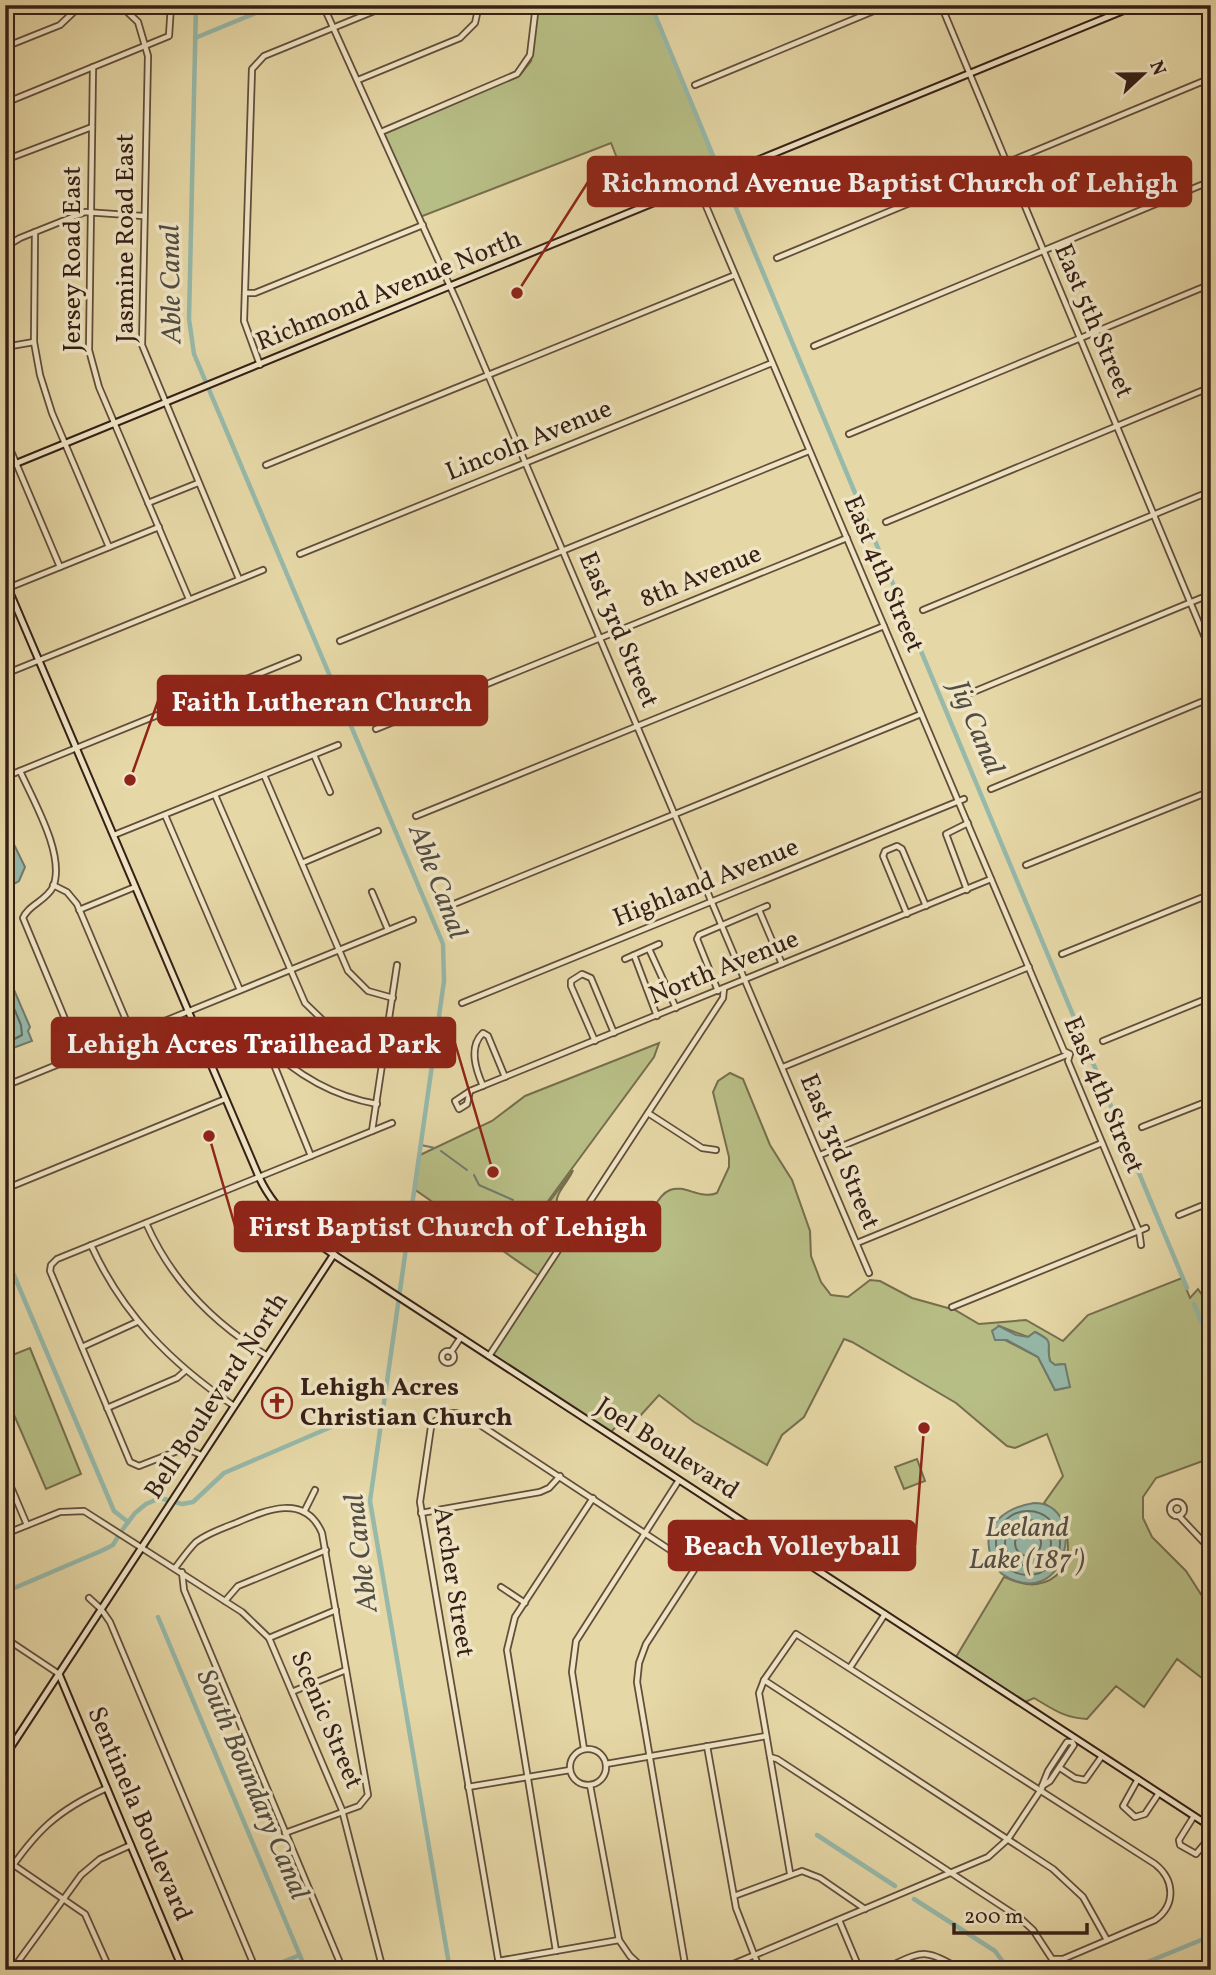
<svg xmlns="http://www.w3.org/2000/svg" width="1216" height="1975" viewBox="0 0 1216 1975" font-family="Vollkorn,serif">
<rect width="100%" height="100%" fill="#e6d7a6"/>
<filter id="stains"><feTurbulence type="fractalNoise" baseFrequency=".00286" numOctaves="4"/><feColorMatrix values="0 0 0 0 .2 0 0 0 0 .09 0 0 0 0 .02 0 0 0 .5 -.17"/></filter>
<radialGradient id="worn" r=".72"><stop offset=".6" stop-color="#630" stop-opacity="0"/><stop offset="1" stop-color="#630" stop-opacity=".3"/></radialGradient>
<g fill="#b7be85" stroke="#766e4e" stroke-width="2" fill-rule="evenodd">
<polygon points="538,5 651,5 720,175 637,209 611,143 420,217 383,134 520,75 531,61"/>
<polygon points="659,1043 654,1057 537,1216 565,1241 539,1276 414,1189 420,1155 492,1121 525,1096"/>
<path d="M730,1073L743,1079L770,1145L792,1180L810,1231L811,1256L821,1282L831,1295L848,1297L870,1280L880,1281L912,1298L955,1310L979,1324L1026,1320L1063,1341L1088,1315L1182,1278L1190,1298L1198,1289L1207,1302L1211,1301V1458L1156,1478L1143,1497V1518L1152,1537L1186,1571L1211,1610V1685L1177,1659L1144,1707L1116,1686L1087,1719C1064,1718 1053,1709 1034,1698L1025,1702L956,1657L1004,1577C1014,1581 1026,1586 1037,1584C1078,1578 1076,1523 1044,1503L1063,1476L1047,1434L1015,1448L1007,1446L956,1403L852,1342L844,1339L804,1417L782,1435L767,1465L694,1422L659,1395L640,1416L624,1418L611,1432L493,1355L567,1241L539,1216L573,1170C570,1180 554,1194 557,1204C563,1227 623,1232 640,1222C653,1215 657,1195 670,1190C685,1184 700,1200 717,1193L729,1167V1157L713,1092L718,1081ZM999,1326L1028,1337L1035,1332C1056,1343 1045,1342 1050,1361L1055,1365L1062,1364L1070,1387L1055,1390L1038,1357L1003,1339Z"/>
<polygon points="30,1348 81,1474 46,1489 5,1394 5,1358"/>
<polygon points="917,1459 925,1481 904,1489 895,1467"/>
</g>
<g fill="#96b9aa" stroke="#707b6f" stroke-width="2">
<polygon points="5,826 25,867 19,881 5,889"/>
<polygon points="5,969 30,1027 28,1031 32,1041 5,1051"/>
<path d="M999,1326L1016,1335L1028,1337L1035,1332C1057,1343 1045,1342 1050,1361L1055,1365L1065,1364L1070,1387L1055,1390L1038,1357L1007,1340H995L992,1331Z"/>
<path d="M1034,1503C1090,1503 1067,1616 1002,1574C996,1569 994,1563 991,1556C980,1525 1007,1507 1034,1503Z"/>
</g>
<g fill="none" stroke-linecap="round" stroke-linejoin="round">
<g stroke="#666c60" stroke-width="2">
<polyline points="5,987 21,1025 22,1035 5,1044"/>
<circle cx="1028" cy="1543" r="32"/>
<circle cx="1028" cy="1543" r="23"/>
<circle cx="1028" cy="1543" r="13"/>
</g>
<g stroke="#707b6f" stroke-width="2">
<polyline points="421,1145 435,1148"/>
<polyline points="441,1151 467,1170"/>
<polyline points="474,1175 479,1185 513,1200"/>
<polyline points="516,1203 565,1233"/>
</g>
<g stroke="#96b9aa" stroke-width="4.5">
<polyline points="196,5 189,319 194,354 443,944 444,981 370,1501 450,1970"/>
<polyline points="651,5 719,170"/>
<polyline points="195,38 275,5"/>
<polyline points="726,184 1187,1288"/>
<polyline points="5,1254 114,1511 128,1522"/>
<polyline points="1194,1304 1211,1344"/>
<polyline points="123,1529 135,1513 146,1504 160,1498 182,1504 193,1502 224,1473 359,1415 382,1412"/>
<polyline points="5,1592 101,1551 113,1545 119,1535"/>
<polyline points="158,1617 306,1970"/>
<polyline points="817,1835 895,1886"/>
<polyline points="914,1899 995,1951 1009,1970"/>
<polyline points="265,1969 300,1955"/>
<polyline points="1128,1970 1211,1936"/>
</g>
<g stroke="#624d3b" stroke-width="8">
<g id="street">
<polyline points="120,5 138,22 148,56 142,345 239,579"/>
<polyline points="323,5 458,304 869,1273"/>
<polyline points="941,5 1211,652"/>
<polyline points="5,47 60,25 81,5"/>
<polyline points="93,67 89,350 99,387 189,599"/>
<polyline points="358,80 460,38 475,23 479,5"/>
<polyline points="695,85 888,5"/>
<polyline points="5,103 169,36 171,5"/>
<polyline points="381,132 517,74 530,55 536,5"/>
<polyline points="5,160 92,127"/>
<polyline points="698,187 1064,1051 1070,1054 1068,1061 1139,1231 1141,1245"/>
<polyline points="35,232 34,342 40,375 52,413 109,547"/>
<polyline points="5,247 20,238 85,212 143,216"/>
<polyline points="777,258 1211,78"/>
<polyline points="245,293 255,293 423,225"/>
<polyline points="814,346 1211,181"/>
<polyline points="5,347 34,342"/>
<polyline points="260,365 244,321 252,69 264,56 389,5"/>
<polyline points="849,434 1211,284"/>
<polyline points="5,437 60,567"/>
<polyline points="266,465 735,275"/>
<polyline points="148,503 198,483"/>
<polyline points="886,522 1211,387"/>
<polyline points="300,554 772,363"/>
<polyline points="8,588 159,527"/>
<polyline points="923,610 1211,491"/>
<polyline points="340,641 809,451"/>
<polyline points="5,674 263,570"/>
<polyline points="961,697 1211,594"/>
<polyline points="376,729 847,538"/>
<polyline points="314,755 330,792"/>
<path d="M20,771C33,800 66,856 53,887C46,901 28,905 23,918L80,1055"/>
<polyline points="264,775 348,971 368,991 393,998"/>
<polyline points="5,777 298,658"/>
<polyline points="991,789 1211,698"/>
<polyline points="215,795 305,1003 337,1034 355,1044 385,1051"/>
<polyline points="165,815 240,990"/>
<polyline points="416,816 884,626"/>
<polyline points="114,835 338,745"/>
<polyline points="302,863 378,831"/>
<polyline points="1026,865 1211,791"/>
<polyline points="53,885 67,892 77,904 132,1034"/>
<polyline points="967,890 946,834 968,823"/>
<polyline points="372,892 388,930"/>
<polyline points="454,904 921,714"/>
<polyline points="79,910 135,887"/>
<polyline points="759,910 782,964"/>
<polyline points="907,914 883,856 885,851 897,846 902,849 926,906"/>
<polyline points="649,949 676,1008"/>
<polyline points="1062,954 1211,894"/>
<polyline points="634,955 657,1016"/>
<polyline points="625,959 659,944"/>
<polyline points="718,991 697,939 699,935 767,906"/>
<polyline points="462,1003 964,799"/>
<polyline points="595,1041 571,986 571,981 582,974 591,978 614,1033"/>
<polyline points="1103,1041 1211,997"/>
<polyline points="266,1045 311,1156"/>
<path d="M209,1060L263,1042C295,1074 331,1096 377,1104"/>
<polyline points="783,1067 1029,967"/>
<polyline points="5,1086 413,920"/>
<path d="M483,1086C476,1070 468,1047 483,1033L488,1036L505,1077"/>
<polyline points="470,1091 991,879"/>
<polygon points="470,1091 467,1104 459,1109 455,1101"/>
<polyline points="648,1113 702,1148 716,1150"/>
<polyline points="1142,1127 1211,1100"/>
<polyline points="372,1131 397,965"/>
<polyline points="820,1155 1069,1054"/>
<polyline points="5,1189 225,1099"/>
<polyline points="1179,1215 1211,1202"/>
<path d="M146,1223C171,1280 213,1323 266,1355"/>
<polyline points="857,1243 1102,1143"/>
<path d="M91,1245C123,1315 171,1363 234,1406"/>
<polyline points="952,1307 1146,1228"/>
<polyline points="82,1347 137,1322"/>
<circle cx="448" cy="1357" r="6"/>
<polyline points="451,1352 461,1337"/>
<polyline points="489,1356 723,998 724,988"/>
<polyline points="107,1408 177,1378 185,1371"/>
<polyline points="201,1455 185,1448 139,1466 130,1462 50,1271 51,1265 57,1259 392,1123"/>
<polyline points="5,1473 27,1525"/>
<circle cx="1177" cy="1509" r="7"/>
<polyline points="304,1512 315,1490"/>
<polyline points="421,1513 540,1492 549,1488 560,1476"/>
<polyline points="1179,1516 1211,1550"/>
<polyline points="5,1534 60,1512 84,1511 242,1612 269,1638 342,1810 383,1970"/>
<path d="M175,1568C182,1559 188,1550 196,1542C208,1533 223,1528 236,1523C266,1510 305,1493 322,1533L368,1795L359,1806L285,1833"/>
<polyline points="182,1572 184,1590 343,1970"/>
<polyline points="501,1587 525,1603"/>
<polyline points="89,1598 101,1609 110,1622 256,1970"/>
<polyline points="225,1601 238,1586 326,1550"/>
<polyline points="5,1638 59,1674"/>
<polyline points="269,1638 336,1610"/>
<polyline points="851,1666 885,1614"/>
<polyline points="764,1680 1053,1869 1083,1897 1107,1940"/>
<polyline points="294,1691 346,1670"/>
<polyline points="707,1746 736,1908 760,1970"/>
<polyline points="584,1749 572,1672 576,1641 679,1480"/>
<circle cx="588" cy="1767" r="18"/>
<path d="M770,1757L777,1759L1020,1918L1033,1930L1052,1959H1063L1155,1920C1176,1905 1175,1880 1155,1864L796,1634L764,1680L759,1693L790,1873"/>
<polyline points="606,1764 766,1736"/>
<polyline points="1060,1768 1075,1778 1085,1780 1102,1756"/>
<polyline points="1138,1779 1123,1806 1135,1817 1145,1814 1159,1793"/>
<polyline points="590,1785 619,1940 630,1956 645,1970"/>
<polyline points="1042,1786 1050,1781 1074,1745 1072,1742"/>
<polyline points="1042,1786 1048,1771 1067,1742 1072,1742"/>
<polyline points="468,1787 570,1770"/>
<polyline points="1194,1816 1179,1840 1180,1845 1196,1854 1211,1836"/>
<polyline points="5,1859 85,1914 110,1970"/>
<path d="M5,1877C35,1832 57,1810 107,1788"/>
<polyline points="734,1896 802,1871 820,1878 865,1909"/>
<polyline points="839,1920 860,1970"/>
<polyline points="556,1951 507,1650 515,1617 593,1498"/>
<polyline points="498,1961 619,1940"/>
<polyline points="12,1970 81,1875 100,1859 131,1845"/>
<path d="M500,1970L420,1502L431,1427C439,1413 453,1409 468,1417L693,1565L694,1570L646,1644L639,1663L637,1682L686,1970"/>
<polyline points="719,1970 988,1857 1008,1839 1042,1788"/>
<path d="M881,1970C921,1953 922,1945 961,1970"/>
</g>
</g>
<g stroke="#361f17" stroke-width="9">
<g id="secondary">
<polyline points="5,468 1137,5"/>
<path d="M5,581L259,1177C283,1229 336,1255 382,1286L1211,1827"/>
<polyline points="59,1674 183,1970"/>
<polyline points="5,1756 334,1254"/>
</g>
</g>
<use href="#street" stroke="#efe5c5" stroke-width="4.5"/>
<use href="#secondary" stroke="#efe5c5" stroke-width="5"/>
</g>
<defs>
<g id="church-ring" transform="scale(1.575)"><circle r="9.5" fill="#efe5c5" stroke="#8f2418" stroke-width="1.5"/><path d="M-1.2-6h2.4v3.5h3.3v2.4h-3.3V6h-2.4V-.1h-3.3v-2.4h3.3Z" fill="#8f2418"/></g>
</defs>
<g fill-rule="evenodd">
<use href="#church-ring" x="277" y="1403"/>
</g>
<g text-anchor="middle" dominant-baseline="central" stroke-width="7" stroke-linejoin="round" paint-order="stroke">
<g font-size="26" fill="#361f17" stroke="#efe5c5">
<text transform="translate(126 238) rotate(-90)">Jasmine Road East</text>
<text transform="translate(73 259) rotate(-90)">Jersey Road East</text>
<text transform="translate(389 291) rotate(-22)">Richmond Avenue North</text>
<text transform="translate(1093 321) rotate(67)">East 5th Street</text>
<text transform="translate(529 441) rotate(-22)">Lincoln Avenue</text>
<text transform="translate(883 574) rotate(67)">East 4th Street</text>
<text transform="translate(701 577) rotate(-22)">8th Avenue</text>
<text transform="translate(618 630) rotate(67)">East 3rd Street</text>
<text transform="translate(706 883) rotate(-22)">Highland Avenue</text>
<text transform="translate(724 968) rotate(-22)">North Avenue</text>
<text transform="translate(1103 1095) rotate(67)">East 4th Street</text>
<text transform="translate(839 1152) rotate(67)">East 3rd Street</text>
<text transform="translate(217 1396) rotate(-57)">Bell Boulevard North</text>
<text transform="translate(667 1449) rotate(33)">Joel Boulevard</text>
<text transform="translate(453 1582) rotate(81)">Archer Street</text>
<text transform="translate(326 1720) rotate(67)">Scenic Street</text>
<text transform="translate(139 1814) rotate(67)">Sentinela Boulevard</text>
</g>
<g font-size="26" font-weight="bold" fill="#361f17" stroke="#efe5c5" text-anchor="start">
<text x="300" y="1388">Lehigh Acres<tspan x="300" dy="30">Christian Church</tspan></text>
</g>
<g font-size="28" font-style="italic" fill="#534d43" stroke="#efe5c5">
<text transform="translate(172 284) rotate(-91)">Able Canal</text>
<text transform="translate(976 728) rotate(67)">Jig Canal</text>
<text transform="translate(437 882) rotate(69)">Able Canal</text>
<text x="1027" y="1528">Leeland<tspan x="1027" dy="32">Lake (187')</tspan></text>
<text transform="translate(362 1553) rotate(-97)">Able Canal</text>
<text transform="translate(252 1785) rotate(67)">South Boundary Canal</text>
</g>
</g>
<path fill="none" stroke="#8f2418" stroke-width="2.5" d="M517 293L588 182M130 780L158 701M493 1172L455 1043M209 1136L235 1226M924 1428L915 1545"/>
<g fill="#8f2418" stroke="#efe5c5" stroke-width="2.5">
<circle cx="517" cy="293" r="7"/>
<circle cx="130" cy="780" r="7"/>
<circle cx="493" cy="1172" r="7"/>
<circle cx="209" cy="1136" r="7"/>
<circle cx="924" cy="1428" r="7"/>
</g>
<g fill="#8f2418" stroke="#8f2418" stroke-width="2.5">
<rect x="588" y="157" width="603" height="49" rx="7"/>
<rect x="158" y="676" width="329" height="49" rx="7"/>
<rect x="52" y="1018" width="403" height="49" rx="7"/>
<rect x="235" y="1202" width="425" height="49" rx="7"/>
<rect x="669" y="1521" width="246" height="49" rx="7"/>
</g>
<g font-size="28" text-anchor="middle" font-weight="bold" fill="#fff">
<text x="890" y="192">Richmond Avenue Baptist Church of Lehigh</text>
<text x="322" y="711">Faith Lutheran Church</text>
<text x="254" y="1053">Lehigh Acres Trailhead Park</text>
<text x="448" y="1236">First Baptist Church of Lehigh</text>
<text x="792" y="1555">Beach Volleyball</text>
</g>
<rect width="1216" height="1975" fill="none" stroke="#e6d7a6" stroke-width="28"/>
<rect x="7" y="7" width="1202" height="1961" fill="none" stroke="#361f17" stroke-width="3.5"/>
<rect x="14" y="14" width="1188" height="1947" fill="none" stroke="#361f17" stroke-width="2"/>
<g transform="translate(1143 74) rotate(68)" stroke="#efe5c5" stroke-width="5" paint-order="stroke">
<path d="M0-5L12 26L0 18L-12 26Z" fill="#361f17"/>
<text y="-10" font-size="19" font-weight="bold" text-anchor="middle" fill="#361f17">N</text>
</g>
<path d="M954 1923v10h133v-10" fill="none" stroke="#361f17" stroke-width="3.5"/>
<text x="964" y="1923" font-size="21" fill="#361f17" stroke="#efe5c5" stroke-width="5" paint-order="stroke">200 m</text>
<rect width="100%" height="100%" filter="url(#stains)"/>
<rect width="100%" height="100%" fill="url(#worn)"/>
</svg>
